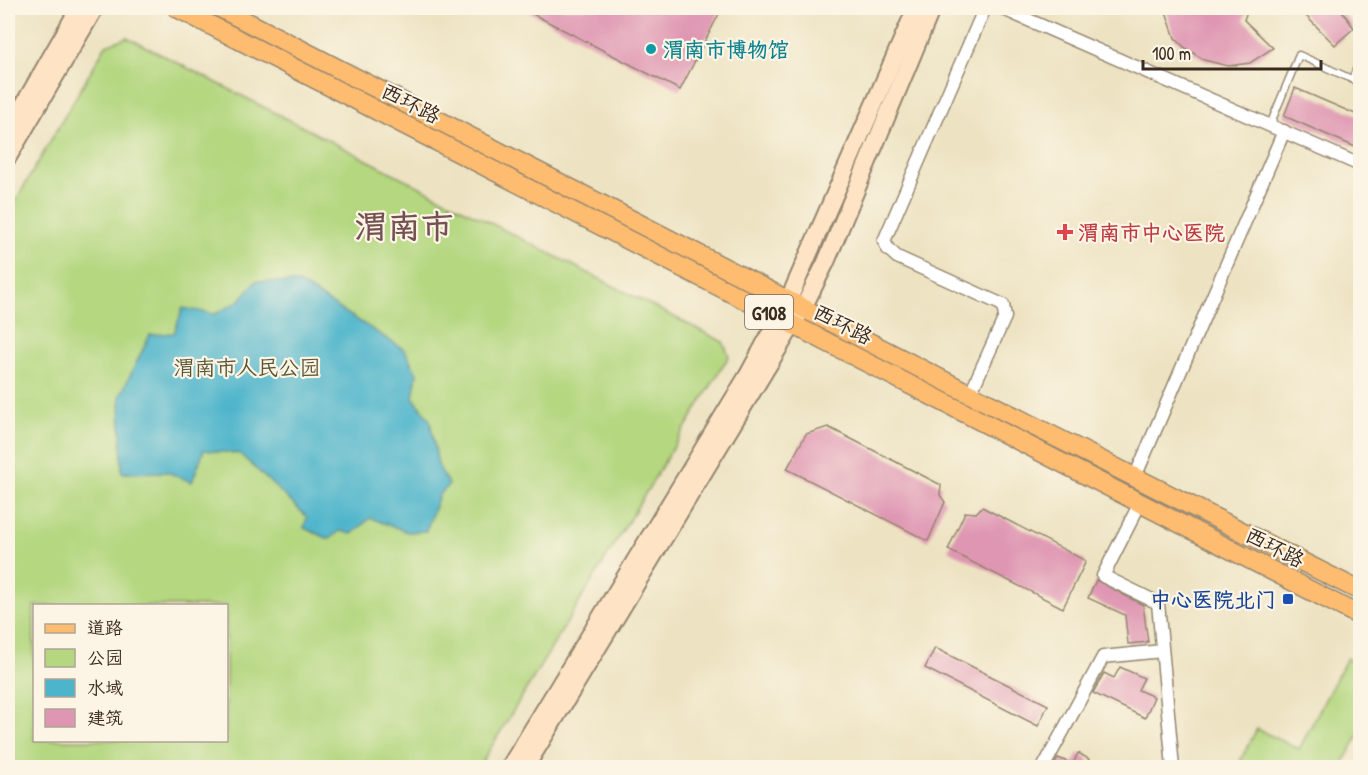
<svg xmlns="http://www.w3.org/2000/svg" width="1368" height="775" viewBox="0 0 1368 775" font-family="'Patrick Hand','LXGW WenKai TC',sans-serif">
<rect width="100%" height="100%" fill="#fcf5e5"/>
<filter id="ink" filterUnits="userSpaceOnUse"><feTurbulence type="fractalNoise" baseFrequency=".0167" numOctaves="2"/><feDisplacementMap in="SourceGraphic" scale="12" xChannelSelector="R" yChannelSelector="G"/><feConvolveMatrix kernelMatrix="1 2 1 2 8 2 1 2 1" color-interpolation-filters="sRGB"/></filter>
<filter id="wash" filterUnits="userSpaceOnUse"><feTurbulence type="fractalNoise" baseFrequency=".008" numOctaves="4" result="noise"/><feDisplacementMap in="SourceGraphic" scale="24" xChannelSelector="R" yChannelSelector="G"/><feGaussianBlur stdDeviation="1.35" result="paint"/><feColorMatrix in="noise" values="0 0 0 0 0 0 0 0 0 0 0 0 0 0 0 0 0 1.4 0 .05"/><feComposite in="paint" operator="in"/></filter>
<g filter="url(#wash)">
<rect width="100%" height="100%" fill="#ede3c2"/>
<g fill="#b4d780" stroke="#78804f" stroke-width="1.5" fill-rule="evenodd">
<path d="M127,37L723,342L729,356L479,767H8V214L106,45ZM34,606H226V740H34Z"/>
<polygon points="1347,658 1360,666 1360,732 1341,767 1237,767 1257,729 1299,749"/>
</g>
<polygon fill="#4cb4cb" stroke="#446f74" stroke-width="1.5" points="256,281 299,283 405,350 417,374 413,397 430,420 438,465 449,485 439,495 426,531 408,532 370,518 352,534 340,531 329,539 304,528 307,517 240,454 204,450 192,482 167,472 122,473 120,396 150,335 174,333 183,308 215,314 239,301"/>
<g id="blocks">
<g fill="#df96b2">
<polygon points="521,8 722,8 680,90"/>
<polygon points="1248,8 1244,20 1273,48 1250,63 1228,66 1204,60 1184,47 1175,38 1165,9"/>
<polygon points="1298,8 1340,8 1354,28 1335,45"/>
<polygon points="1295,88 1360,116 1360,149 1284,116"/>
<polygon points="828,427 941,485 940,495 945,502 928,541 787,469 806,434"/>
<polygon points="982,507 1086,561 1063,608 948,550 965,512 976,513"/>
<polygon points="1096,580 1143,605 1148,642 1128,644 1125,615 1088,598"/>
<polygon points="935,648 1048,705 1038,726 925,668"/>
<polygon points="1120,667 1144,678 1138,690 1154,697 1145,718 1093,693 1104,673 1114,678"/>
<polygon points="1078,753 1089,759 1085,768 1053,768 1058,758 1073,764"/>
</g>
</g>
</g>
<g filter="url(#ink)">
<use href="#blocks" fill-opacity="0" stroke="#948670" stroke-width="1.5"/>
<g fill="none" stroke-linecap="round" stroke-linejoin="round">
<g stroke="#948670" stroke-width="9">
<g id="lane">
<polyline points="1352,79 1360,61"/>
<polyline points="1270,125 1299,55 1360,83"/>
</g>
</g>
<g stroke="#948670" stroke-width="15">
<g id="street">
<polyline points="1001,8 1360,165"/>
<polyline points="970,394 1005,317 1003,305 897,257 888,249 884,241 984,10"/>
<polyline points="1135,477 1284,131"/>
<polyline points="1140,503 1103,576 1158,603 1173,768"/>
<polyline points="1043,768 1103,657 1162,651"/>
</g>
</g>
<g stroke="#948670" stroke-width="20">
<g id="secondary">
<polyline points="8,132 79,8"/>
<polyline points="8,157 95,8"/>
<polyline points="509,768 748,375 789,299 916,8"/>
<polyline points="525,768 804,306 826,262 932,8"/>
</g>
</g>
<g stroke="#948670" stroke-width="21">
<g id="primary">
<polyline points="177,8 1360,616"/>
<polyline points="220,8 970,394 1360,591"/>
</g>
</g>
<use href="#lane" stroke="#fff" stroke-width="6"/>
<use href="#street" stroke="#fff" stroke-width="12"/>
<use href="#secondary" stroke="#fee4c5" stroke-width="16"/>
<use href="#primary" stroke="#fdbc6f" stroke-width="18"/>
</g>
</g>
<circle fill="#0f9aa8" stroke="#fcf5e5" stroke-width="2" cx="651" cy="49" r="6"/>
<path fill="#e0444e" stroke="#fcf5e5" stroke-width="2" d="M1062 223h6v6h6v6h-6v6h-6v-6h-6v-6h6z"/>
<rect fill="#1a4fb4" stroke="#fcf5e5" stroke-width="2" x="1282" y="593" width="12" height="12" rx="3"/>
<g text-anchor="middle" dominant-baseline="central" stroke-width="4.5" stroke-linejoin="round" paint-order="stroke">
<rect fill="#fcf5e5" stroke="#75675a" stroke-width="1.5" x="745" y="295" width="48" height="34" rx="4.5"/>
<g font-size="20" font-weight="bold" fill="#3b2a1e">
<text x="769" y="312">G108</text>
</g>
<g font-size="21" font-weight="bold" fill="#0d838f" stroke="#fcf5e5" text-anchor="start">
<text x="663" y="49">渭南市博物馆</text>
</g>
<g font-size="21" fill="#3b2a1e" stroke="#fcf5e5">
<text transform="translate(411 103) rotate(27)">西环路</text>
<text transform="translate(843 324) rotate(27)">西环路</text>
<text transform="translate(1275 547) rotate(27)">西环路</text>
</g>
<g font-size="21" font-weight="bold" fill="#be3a42" stroke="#fcf5e5" text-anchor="start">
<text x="1078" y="232">渭南市中心医院</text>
</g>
<g font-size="21" fill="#595536" stroke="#fcf5e5">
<text x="247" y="367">渭南市人民公园</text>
</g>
<g font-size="21" font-weight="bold" fill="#164399" stroke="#fcf5e5" text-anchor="end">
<text x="1276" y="599">中心医院北门</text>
</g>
<g font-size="33" font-weight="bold" fill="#745052" stroke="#fcf5e5">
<text x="404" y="226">渭南市</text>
</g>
</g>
<rect width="1368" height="775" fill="none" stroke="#fcf5e5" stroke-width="30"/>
<rect x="33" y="604" width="195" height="138" fill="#fcf5e5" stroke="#afa495" stroke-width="1.5"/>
<rect x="45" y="624" width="30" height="9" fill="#fdbc6f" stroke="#afa495" stroke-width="1.5"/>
<text x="87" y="634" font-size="18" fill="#3b2a1e">道路</text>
<rect x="45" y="649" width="30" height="18" fill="#b4d780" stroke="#afa495" stroke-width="1.5"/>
<text x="87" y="664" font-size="18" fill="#3b2a1e">公园</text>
<rect x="45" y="679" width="30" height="18" fill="#4cb4cb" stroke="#afa495" stroke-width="1.5"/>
<text x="87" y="694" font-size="18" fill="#3b2a1e">水域</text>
<rect x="45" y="709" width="30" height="18" fill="#df96b2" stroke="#afa495" stroke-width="1.5"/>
<text x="87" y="724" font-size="18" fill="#3b2a1e">建筑</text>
<path d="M1143 60v9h178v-9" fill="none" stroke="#3b2a1e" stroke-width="3"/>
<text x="1152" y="60" font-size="18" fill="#3b2a1e" stroke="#fcf5e5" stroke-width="4.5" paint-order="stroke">100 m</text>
</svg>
